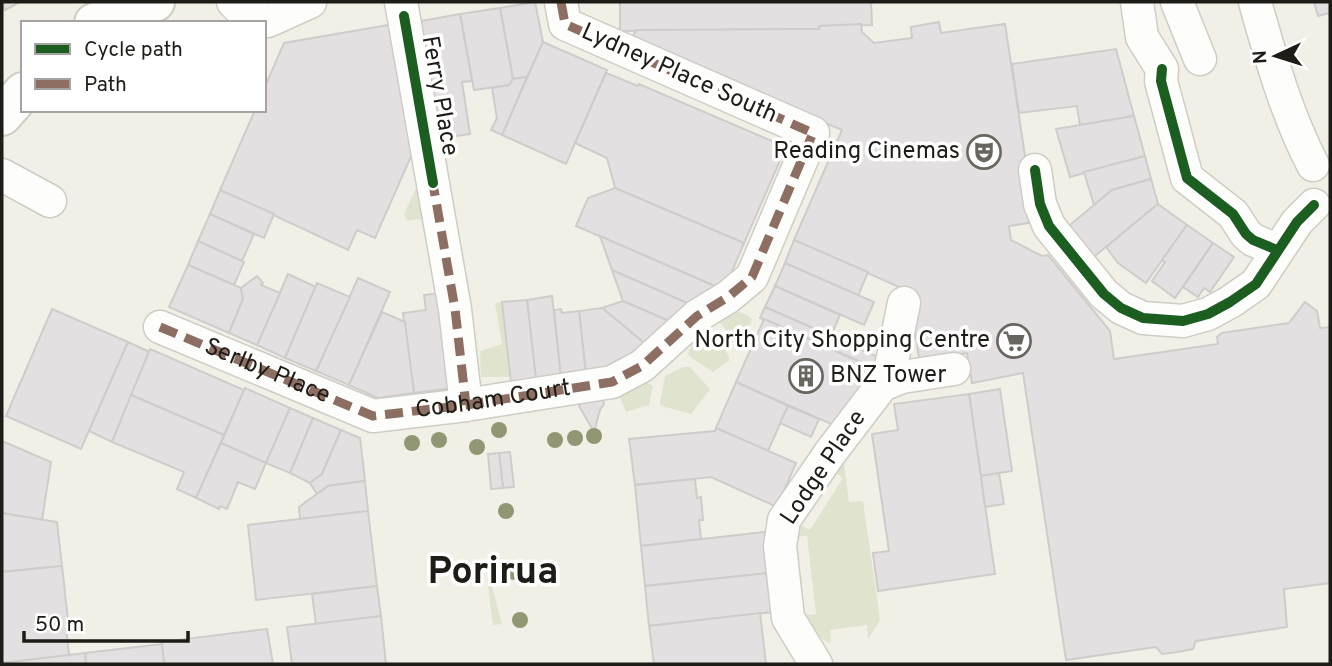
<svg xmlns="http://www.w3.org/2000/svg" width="1332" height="666" viewBox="0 0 1332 666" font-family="Overpass,sans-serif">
<rect width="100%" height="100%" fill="#f2f0e6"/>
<g fill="#e0e4ce">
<polygon points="417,186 426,218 407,221 404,214"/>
<polygon points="502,302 510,377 481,377 480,351 502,344 495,303"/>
<polygon points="726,306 749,316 752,320 749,326 735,338 731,337 719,321"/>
<polygon points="717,331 730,360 713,372 689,356 688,353 699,333"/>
<polygon points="683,367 690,367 710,389 691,414 662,406 660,403 665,376"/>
<polygon points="637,377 653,386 649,405 626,412 618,393"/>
<polygon points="843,454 849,502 863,501 880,620 868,639 867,625 830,630 831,644 814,634 802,616 816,614 807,536 793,537 799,524 810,530 843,478 832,471"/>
<polygon points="487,578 490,578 502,624 493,625"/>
</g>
<g fill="#e4e0e2" stroke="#cfcccb" stroke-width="2">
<polygon points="2,2 20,2 5,10"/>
<polygon points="535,2 543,42 527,77 513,79 500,8"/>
<polygon points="620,2 871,2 872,25 819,26 819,29 620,31"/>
<polygon points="1314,2 1330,2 1330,13 1318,16"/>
<polygon points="500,8 513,79 509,85 474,90 460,14"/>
<polygon points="460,14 472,81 462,82 470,134 444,138 442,127 434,128 416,22"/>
<polygon points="939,22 941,33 1005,24 1035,222 1009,226 1011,240 1042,256 1048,255 1110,331 1114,359 1218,344 1217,337 1222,333 1289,323 1305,302 1317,311 1320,328 1330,327 1330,583 1284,589 1287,627 1196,641 1193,649 1177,652 1162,654 1156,647 1066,660 1023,373 972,383 967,353 919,359 913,317 917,295 794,240 842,130 632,39 636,30 819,29 819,26 861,24 862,32 874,43 912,38 911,27"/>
<polygon points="388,25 396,28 416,145 375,238 357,230 348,250 220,190 255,110 264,110 264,89 284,43"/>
<polygon points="543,42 607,70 566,164 502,135"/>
<polygon points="1116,49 1134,116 1080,125 1077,106 1019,113 1012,64"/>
<polygon points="606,73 638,86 639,84 786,147 744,243 615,188 607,158 575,143"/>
<polygon points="527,77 502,135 491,130 497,118 492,88 509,85 513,79"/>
<polygon points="1134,116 1145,156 1070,177 1056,129"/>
<polygon points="1145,156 1151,179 1112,190 1094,205 1084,172"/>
<polygon points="1151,179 1158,204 1090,260 1064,230 1112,190"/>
<polygon points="615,188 744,243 724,290 576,226 588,198"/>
<polygon points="220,190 274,214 264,238 210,214"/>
<polygon points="1158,204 1187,225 1146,283 1118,263 1106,247"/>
<polygon points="210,214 254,234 242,261 198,241"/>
<polygon points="1187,225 1213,243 1175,298 1152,281 1165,262 1162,260"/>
<polygon points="600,236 719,288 696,307 612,270"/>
<polygon points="794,240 868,272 858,296 785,263"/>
<polygon points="198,241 244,262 234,285 188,265"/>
<polygon points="1213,243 1234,257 1210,292 1204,288 1198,297 1183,287"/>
<polygon points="785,263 874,302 864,325 775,286"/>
<polygon points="188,265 241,288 243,299 229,333 169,307"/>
<polygon points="612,270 696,307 676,324 623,301"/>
<polygon points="288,274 316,287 285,358 257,345"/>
<polygon points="257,276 263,283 261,285 280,293 257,345 229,333 243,299 241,288"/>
<polygon points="358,278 390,292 349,385 316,371"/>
<polygon points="317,283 350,297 316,371 285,358"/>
<polygon points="775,286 840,315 831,336 765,307"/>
<polygon points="439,293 453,388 414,393 403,313 426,310 424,295"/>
<polygon points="552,296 561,377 536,380 527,300"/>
<polygon points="527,300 536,380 511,382 502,302"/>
<polygon points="623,301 676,324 649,347 602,308"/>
<polygon points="765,307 878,357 874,368 760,318"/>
<polygon points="602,308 649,347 622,370 586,375 579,311"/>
<polygon points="52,309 128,342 81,449 6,416"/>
<polygon points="561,309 562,313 579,311 586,375 561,377 554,310"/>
<polygon points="382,312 405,322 414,393 378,398 349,385"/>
<polygon points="764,319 878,370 838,427 736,382"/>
<polygon points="128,342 150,352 112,442 89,431"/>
<polygon points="150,349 244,390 224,435 131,395"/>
<polygon points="736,382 788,406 768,451 716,428"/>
<polygon points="597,386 599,386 604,404 600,410 594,432 579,406"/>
<polygon points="245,388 290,408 266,463 221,443"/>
<polygon points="1000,389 1012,471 981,476 969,394"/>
<polygon points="969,394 995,574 878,591 873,553 889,551 872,434 898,430 894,404"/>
<polygon points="131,395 224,435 196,498 177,489 184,472 112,442"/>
<polygon points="788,406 819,419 811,437 780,423"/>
<polygon points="290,408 313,418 290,473 266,463"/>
<polygon points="313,418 341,430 322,474 310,483 290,473"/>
<polygon points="716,428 796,463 777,507 711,477 635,485 629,439 715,431"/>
<polygon points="341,430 360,438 365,481 328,486 317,494 310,483 322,474"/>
<polygon points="2,441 51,462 42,520 2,513"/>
<polygon points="221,443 266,463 255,489 238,482 227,509 220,506 219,509 196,498"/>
<polygon points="510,452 514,487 503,488 499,453"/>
<polygon points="499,453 503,488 491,489 488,454"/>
<polygon points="999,473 1004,504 985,507 981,476"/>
<polygon points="695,479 697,498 701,497 703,520 699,520 701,539 641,546 635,485"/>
<polygon points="365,481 368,511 300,519 299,507 328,486"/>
<polygon points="368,511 377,586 256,600 248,525"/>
<polygon points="2,513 57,522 62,566 2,572"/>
<polygon points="765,532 769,573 645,586 641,546"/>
<polygon points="62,566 69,629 66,629 69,654 72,655 2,663 2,572"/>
<polygon points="769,573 774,612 649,626 645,586"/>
<polygon points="377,586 381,616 316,624 312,594"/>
<polygon points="760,613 766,664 654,664 649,626"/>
<polygon points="381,616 386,664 289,664 292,664 287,627"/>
<polygon points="267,629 273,664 164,664 161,642"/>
<polygon points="162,644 164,664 86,664 85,653"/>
<polygon points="85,653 86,664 2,664 2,663"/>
</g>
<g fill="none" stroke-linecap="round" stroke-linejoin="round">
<g stroke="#cecdc5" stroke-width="35">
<g id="minor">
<polyline points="233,2 243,12 268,21 310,2"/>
<polyline points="401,2 455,309 466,405"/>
<polyline points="1137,2 1142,37 1162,69 1161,81 1187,178 1233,214 1246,234 1253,240 1277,250"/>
<polyline points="1177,2 1200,59"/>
<path d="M1255,2C1271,58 1286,113 1313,165"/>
<polyline points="1035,170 1040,204 1049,226 1104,294 1121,308 1143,318 1183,321 1208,314 1230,302 1256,284 1297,222 1314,205"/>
<polyline points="2,175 50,201"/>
<polyline points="160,327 373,416 466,405 612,382 642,366 697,316 728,297 752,277 813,133 565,24 561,2"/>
<polyline points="882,385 891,367 904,303"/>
<polyline points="816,664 788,618 780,546 784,520 830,453 882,385 902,377 954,369"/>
</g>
</g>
<g stroke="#cecdc5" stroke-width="42">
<g id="major">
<polyline points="94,23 128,8 155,2"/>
<polyline points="2,116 23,92"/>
</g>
</g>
<use href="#minor" stroke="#fdfdfb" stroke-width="32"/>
<use href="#major" stroke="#fdfdfb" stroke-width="38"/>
<g stroke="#8d6e63" stroke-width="9" stroke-dasharray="18 9" stroke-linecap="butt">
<polyline points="432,178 455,309 466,405"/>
<path id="s1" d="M160,327L373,416L466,405L612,382L642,366L697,316L728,297L752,277L813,133L565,24L561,2"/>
</g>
<g stroke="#fff" stroke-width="15">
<g id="cycleway">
<polyline points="404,16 433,183"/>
<polyline points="1162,69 1161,81 1187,178 1233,214 1246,234 1253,240 1277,250"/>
<polyline points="1035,170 1040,204 1049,226 1104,294 1121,308 1143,318 1183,321 1208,314 1230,302 1256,284 1297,222 1314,205"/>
</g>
</g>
<use href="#cycleway" stroke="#1b5e20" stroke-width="10"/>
</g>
<g fill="#929773">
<circle cx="499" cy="430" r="8"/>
<circle cx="594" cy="436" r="8"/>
<circle cx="575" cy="438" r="8"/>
<circle cx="439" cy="440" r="8"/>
<circle cx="555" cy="440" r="8"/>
<circle cx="412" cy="443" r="8"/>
<circle cx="477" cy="447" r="8"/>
<circle cx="506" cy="511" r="8"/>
<circle cx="514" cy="572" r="8"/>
<circle cx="520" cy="620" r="8"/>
</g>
<defs>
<g id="theatre-ring" transform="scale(1.75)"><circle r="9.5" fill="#fff" stroke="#68665f" stroke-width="1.5"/><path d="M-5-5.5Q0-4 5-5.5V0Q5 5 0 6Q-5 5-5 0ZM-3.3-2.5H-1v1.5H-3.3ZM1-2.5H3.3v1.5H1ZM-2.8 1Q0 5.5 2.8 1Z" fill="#68665f"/></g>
<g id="supermarket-ring" transform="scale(1.75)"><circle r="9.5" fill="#fff" stroke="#68665f" stroke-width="1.5"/><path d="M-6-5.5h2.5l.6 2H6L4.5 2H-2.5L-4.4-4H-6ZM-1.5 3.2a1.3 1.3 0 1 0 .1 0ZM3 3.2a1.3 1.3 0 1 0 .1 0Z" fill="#68665f"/></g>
<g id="building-ring" transform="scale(1.75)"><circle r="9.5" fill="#fff" stroke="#68665f" stroke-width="1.5"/><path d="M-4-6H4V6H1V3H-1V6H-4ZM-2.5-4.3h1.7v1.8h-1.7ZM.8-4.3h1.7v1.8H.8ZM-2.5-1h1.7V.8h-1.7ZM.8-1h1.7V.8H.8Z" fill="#68665f"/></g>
</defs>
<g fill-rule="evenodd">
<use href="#theatre-ring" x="984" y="152"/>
<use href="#supermarket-ring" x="1014" y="341"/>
<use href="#building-ring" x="806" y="376"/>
</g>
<g text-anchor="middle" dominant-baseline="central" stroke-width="7" stroke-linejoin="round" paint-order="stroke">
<g font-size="24" fill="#1e1c16" stroke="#fff">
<text transform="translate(679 74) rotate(24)">Lydney Place South</text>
<text transform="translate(439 96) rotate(80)">Ferry Place</text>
<text stroke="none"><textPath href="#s1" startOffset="116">Serlby Place</textPath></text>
<text stroke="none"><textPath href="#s1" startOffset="352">Cobham Court</textPath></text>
<text transform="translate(824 468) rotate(-56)">Lodge Place</text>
</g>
<g font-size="24" fill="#1e1c16" stroke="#fff" text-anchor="end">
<text x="960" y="152">Reading Cinemas</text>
<text x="990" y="341">North City Shopping Centre</text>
<text x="830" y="376" text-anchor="start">BNZ Tower</text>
</g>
<g font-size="38" font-weight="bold" fill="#1e1c16" stroke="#fff">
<text x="493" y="573">Porirua</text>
</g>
</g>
<rect width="1332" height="666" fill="none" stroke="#1e1c16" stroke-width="7"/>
<rect x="21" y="21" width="245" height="91" fill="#ffffff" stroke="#a5a4a2" stroke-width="2"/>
<rect x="35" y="44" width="35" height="10" fill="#1b5e20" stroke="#a5a4a2" stroke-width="2"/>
<text x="84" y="56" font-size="21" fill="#1e1c16">Cycle path</text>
<rect x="35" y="79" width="35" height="10" fill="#8d6e63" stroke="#a5a4a2" stroke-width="2"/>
<text x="84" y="91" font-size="21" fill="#1e1c16">Path</text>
<g transform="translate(1276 56) rotate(266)" stroke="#ffffff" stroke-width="5" paint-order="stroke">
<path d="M0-5L12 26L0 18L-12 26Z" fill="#1e1c16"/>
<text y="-10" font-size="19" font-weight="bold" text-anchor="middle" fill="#1e1c16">N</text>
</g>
<path d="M24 631v10h164v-10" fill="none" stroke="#1e1c16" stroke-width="3.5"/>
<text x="35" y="631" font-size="21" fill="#1e1c16" stroke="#ffffff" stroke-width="5" paint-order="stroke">50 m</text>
</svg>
